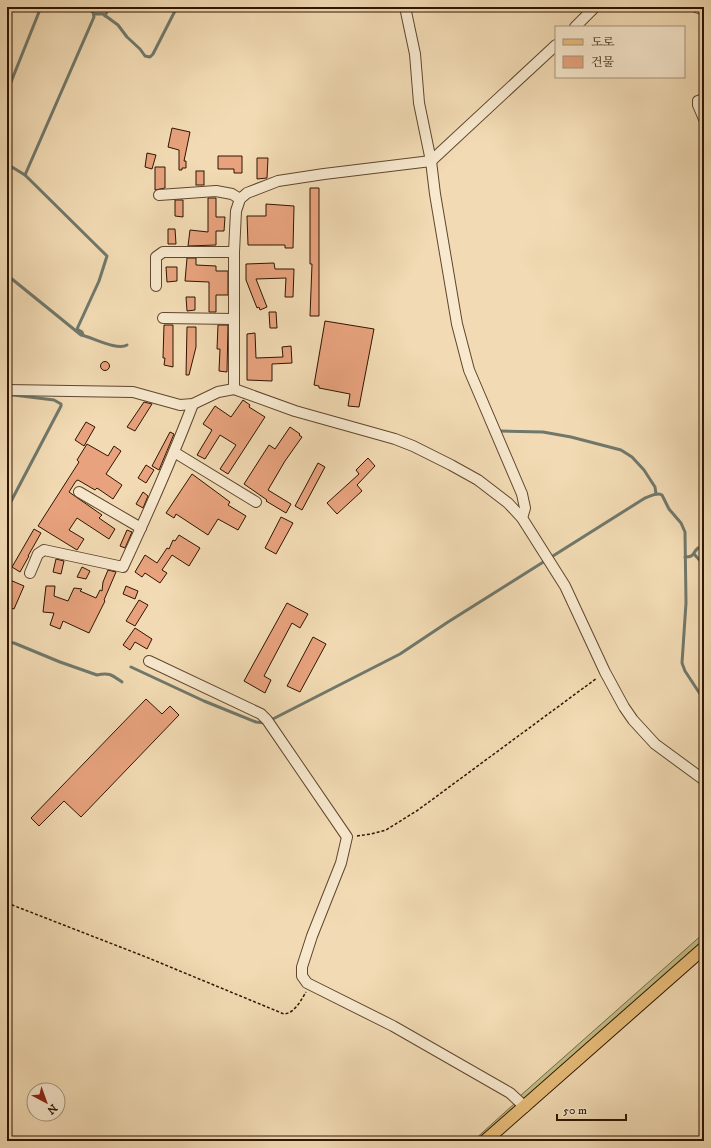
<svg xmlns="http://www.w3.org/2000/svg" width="711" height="1148" viewBox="0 0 711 1148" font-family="'IM FELL DW Pica','Noto Serif KR',serif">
<rect width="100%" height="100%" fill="#f2dbb4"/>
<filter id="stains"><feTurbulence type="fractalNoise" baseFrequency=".005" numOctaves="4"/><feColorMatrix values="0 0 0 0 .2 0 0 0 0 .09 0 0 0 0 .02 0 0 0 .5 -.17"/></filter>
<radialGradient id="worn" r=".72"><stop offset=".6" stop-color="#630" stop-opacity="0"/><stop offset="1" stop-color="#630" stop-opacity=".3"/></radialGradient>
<g fill="#c2be88" stroke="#786a44">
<polygon points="704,933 704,940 524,1100 520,1096"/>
<polygon points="514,1104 516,1107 478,1141 473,1141"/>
</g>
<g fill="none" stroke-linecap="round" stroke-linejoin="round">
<g stroke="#70786b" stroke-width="3">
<polyline points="94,14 103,14 118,25 127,37 140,49 145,56 150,57 153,54 177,7"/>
<polyline points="105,16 109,7"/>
<polyline points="7,92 41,7"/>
<polyline points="7,164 25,175 107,256 99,281 77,329 82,332 83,335"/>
<polyline points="25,175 94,17 93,12 84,7"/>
<path d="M7,275L81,335C92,337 117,351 127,345"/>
<polyline points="500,431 543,432 571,437 621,450 632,457 644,470 655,487 656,494"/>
<polyline points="7,509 61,406 61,404 54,400 13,395"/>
<polyline points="694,554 704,565"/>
<path d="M685,557C695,557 692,553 698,548L704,547"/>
<path d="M7,642L14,643L60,662L97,675C109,672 112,675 122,682"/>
<path d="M131,667L204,701L256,722L265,723L400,654L448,622L645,498C651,496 657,492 662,495L669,509L681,523L685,532L686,603L682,663L685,671L704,700"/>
</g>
</g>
<g fill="#e8a37e" stroke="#2e1500">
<polygon points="172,128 190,132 184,161 186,161 186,168 182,168 182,170 179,170 179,150 168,147"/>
<polygon points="147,153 156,155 152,169 145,167"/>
<polygon points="218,156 242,156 242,173 234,173 234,169 218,169"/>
<polygon points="257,158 268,158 267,178 257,179"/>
<polygon points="155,167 165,167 165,188 155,190"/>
<rect x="196" y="171" width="8" height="14"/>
<polygon points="310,188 319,188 319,316 310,316 312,264 310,264"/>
<polygon points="208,198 216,198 216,217 225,217 224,231 216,231 216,245 188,246 190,230 208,232"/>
<polygon points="175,200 183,200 183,217 175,216"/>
<polygon points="266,204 294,206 293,248 285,248 285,245 248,245 247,216 266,216"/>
<polygon points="168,229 175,229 176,244 168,244"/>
<polygon points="187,258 196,258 196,265 216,266 216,271 228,271 228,295 216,295 216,312 209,312 209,282 185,281"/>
<polygon points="274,263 275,269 294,269 293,297 285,297 286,278 256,279 267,307 260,310 259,307 257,308 246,280 246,264"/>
<polygon points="166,267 177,267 177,281 167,282"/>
<polygon points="186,297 195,297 195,310 187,311"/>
<polygon points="269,312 276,312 277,328 270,328"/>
<polygon points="325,321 374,329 359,407 348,406 350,394 319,388 319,386 314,385"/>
<polygon points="164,325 173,325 173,367 164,365 165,358 163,358"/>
<polygon points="218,325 228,325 227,372 219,371 220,349 217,349"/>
<polygon points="187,327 196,327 196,347 189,375 186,375"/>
<polygon points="255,333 256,358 283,357 282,347 291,346 292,363 272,364 272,381 247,380 247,334"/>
<circle cx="105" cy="366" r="4.5"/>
<polygon points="243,400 250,405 249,407 265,417 228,474 220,469 236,445 220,435 205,459 197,455 212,430 203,424 215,406 231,417"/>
<polygon points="144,402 152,404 135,431 127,427"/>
<polygon points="86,422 95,427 84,446 75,440"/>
<polygon points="290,427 300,434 299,435 302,437 285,461 268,490 291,504 286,513 266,501 267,500 244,484 269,445 275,449"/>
<polygon points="170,432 174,434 159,470 152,466"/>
<polygon points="87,444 108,456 114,446 121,451 106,474 122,485 113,499 97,488 95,490 78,480 76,481 69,492 102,515 99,518 115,529 109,539 77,518 69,530 84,539 77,550 38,526 79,462 77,460"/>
<polygon points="368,458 375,466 357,485 362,491 337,514 327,503 359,474 356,470"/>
<polygon points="318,463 325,467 302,510 295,506"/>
<polygon points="146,465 154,470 146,483 138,478"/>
<polygon points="192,474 230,502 228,505 246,516 238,530 218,519 208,535 176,514 174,518 166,513"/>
<polygon points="143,492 148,496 143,508 136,504"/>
<polygon points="281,517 293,523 276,554 265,548"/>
<polygon points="34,529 41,533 28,556 29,556 20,572 12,567"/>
<polygon points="127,530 132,532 125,548 120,546"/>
<polygon points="179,535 200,548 189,566 172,555 162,570 167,573 160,583 145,573 142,577 135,572 145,555 157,563 167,548 169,549 173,540 175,541"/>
<polygon points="56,559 64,561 61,574 53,572"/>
<polygon points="82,567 90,571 86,579 77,577"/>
<polygon points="108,570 116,572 104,600 105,601 89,633 63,621 60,629 50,625 54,613 43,612 46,586 55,586 54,596 68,601 74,588 82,589 80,591 96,598 100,590 102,591 103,582"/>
<polygon points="10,580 24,586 14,609 7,607 7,585"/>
<polygon points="126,586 138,591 135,599 123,594"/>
<polygon points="139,600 148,605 135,626 126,621"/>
<polygon points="287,603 308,614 300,628 292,623 264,676 271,680 265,693 244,681"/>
<polygon points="135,628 152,639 147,649 135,642 130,650 123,645"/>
<polygon points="313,637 326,644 300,692 287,686"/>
<polygon points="146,699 162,714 170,706 179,715 81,817 64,801 39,826 31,818"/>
</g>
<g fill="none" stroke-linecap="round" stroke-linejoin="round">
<g stroke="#5f462d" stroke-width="12">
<g id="minor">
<polyline points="405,7 415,54 419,103 431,161 435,194 457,324 469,370 522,494 525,508 522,518"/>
<polyline points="696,7 704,10"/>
<polyline points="575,27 595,7"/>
<polyline points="704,99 698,101 698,105 704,119"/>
<polyline points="159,195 216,191 232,194 240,199"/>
<polyline points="156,286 156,257 163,252 234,252"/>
<polyline points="163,318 234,319"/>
<polyline points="234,389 234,252 236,211 240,199 247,193 278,181 324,174 431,161 556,45"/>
<polyline points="7,390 133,392 180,405 193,404 218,392 234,389 295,411 395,439 413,446 451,465 478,480 508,503 522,518 565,586 605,672 624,707 633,720 655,744 704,780"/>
<polyline points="174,452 256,502"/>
<polyline points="79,492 141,528"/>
<path d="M30,573L38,554L44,550L123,567C148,513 172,459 193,404"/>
<polyline points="149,661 261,714 267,720 347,837 341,863 312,936 302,967 302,976 307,983 393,1026 510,1093 525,1107"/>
</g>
</g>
<g stroke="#2e1500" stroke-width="14">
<polyline id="major" points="485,1141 704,948"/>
</g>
<g stroke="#2e1500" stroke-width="1.5" stroke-dasharray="3 2" stroke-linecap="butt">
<polyline points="357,836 371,834 386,830 418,810 597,678"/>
<path d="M7,903L146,957L284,1014C295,1013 301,1000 306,992"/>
</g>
<use href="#minor" stroke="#f7e8ce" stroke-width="10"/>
<use href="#major" stroke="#e9be7a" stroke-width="12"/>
</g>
<rect width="711" height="1148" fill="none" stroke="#f2dbb4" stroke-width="24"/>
<rect x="8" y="8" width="695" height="1132" fill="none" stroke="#2e1500" stroke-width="2"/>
<rect x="12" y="12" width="687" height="1124" fill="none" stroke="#2e1500"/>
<rect x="555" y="26" width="130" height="52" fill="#f7e8ce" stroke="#a7947c"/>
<rect x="563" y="39" width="20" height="6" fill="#e9be7a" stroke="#a7947c"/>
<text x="591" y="46" font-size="12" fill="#2e1500">도로</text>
<rect x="563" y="56" width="20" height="12" fill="#e8a37e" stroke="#a7947c"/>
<text x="591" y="66" font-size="12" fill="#2e1500">건물</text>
<g transform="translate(46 1102) rotate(139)"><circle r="19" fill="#f7e8ce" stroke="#a7947c"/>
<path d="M0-3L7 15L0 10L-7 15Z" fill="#8f2418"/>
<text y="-6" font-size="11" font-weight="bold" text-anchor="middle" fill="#2e1500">N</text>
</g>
<path d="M557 1114v6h69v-6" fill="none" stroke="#2e1500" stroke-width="2"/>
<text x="563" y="1114" font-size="12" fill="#2e1500" stroke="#f7e8ce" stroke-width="3" paint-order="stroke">50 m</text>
<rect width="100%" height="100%" filter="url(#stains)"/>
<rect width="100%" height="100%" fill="url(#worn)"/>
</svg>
